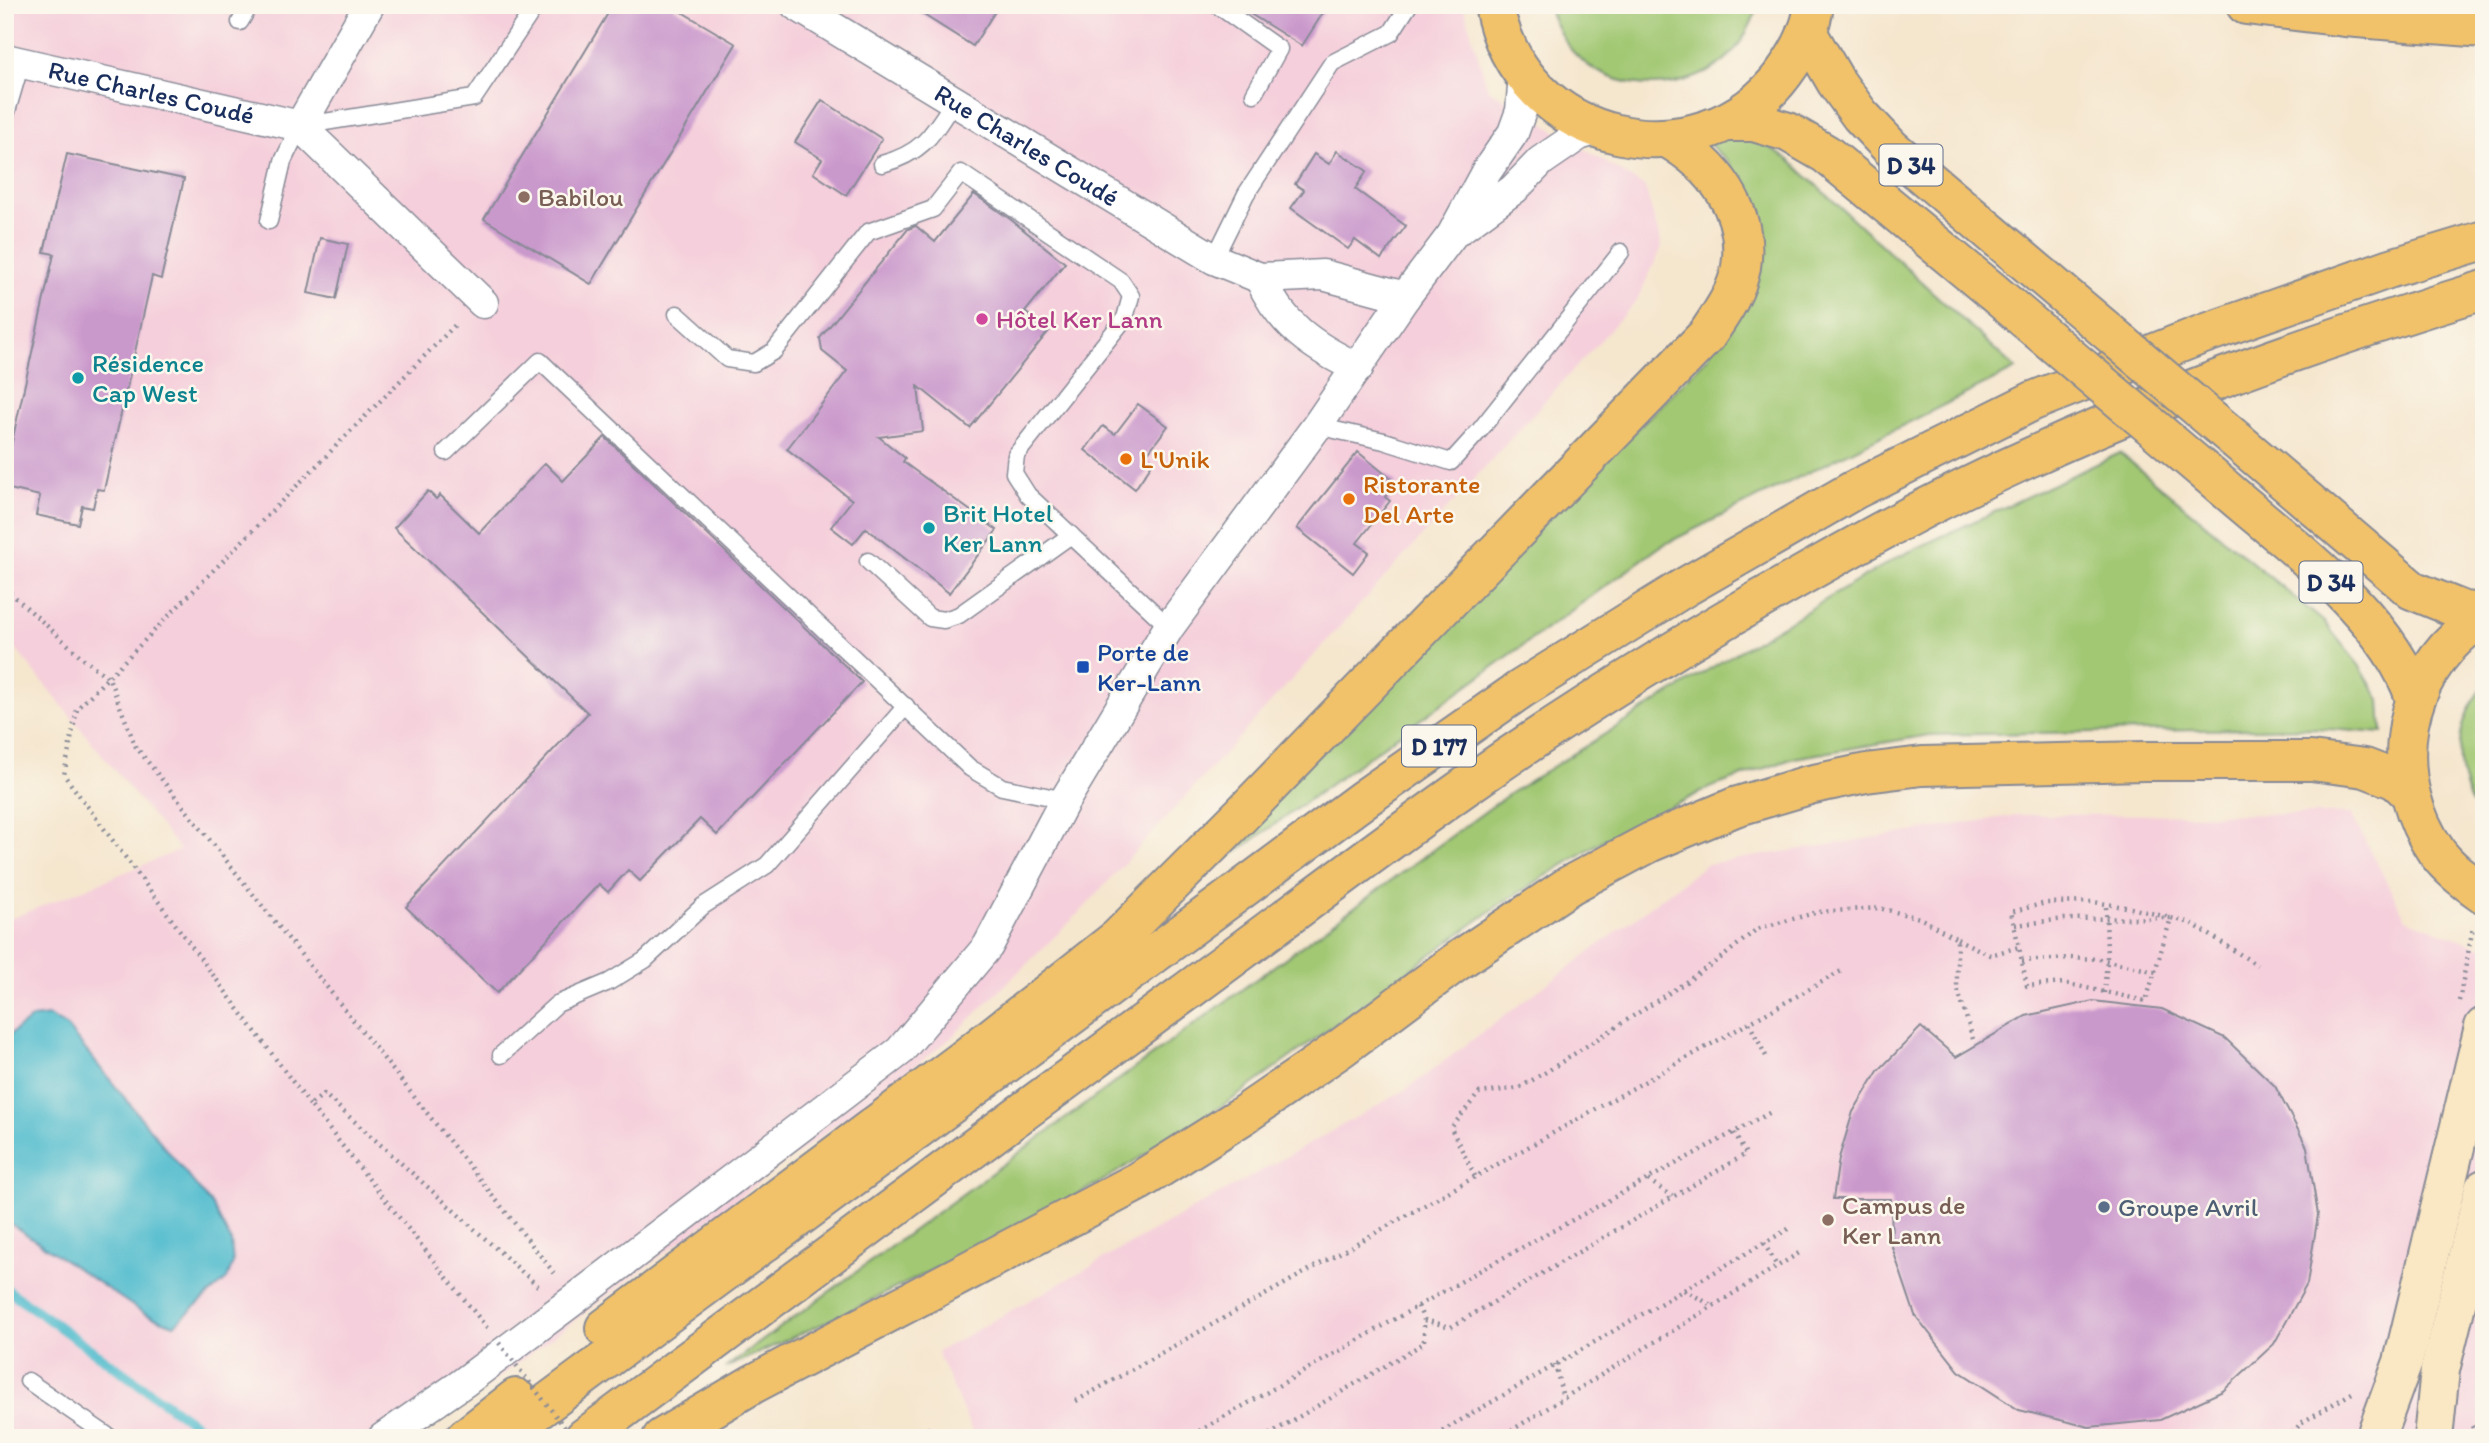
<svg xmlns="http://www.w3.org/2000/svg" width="2489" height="1443" viewBox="0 0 2489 1443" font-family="Itim,sans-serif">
<rect width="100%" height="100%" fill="#fbf7ec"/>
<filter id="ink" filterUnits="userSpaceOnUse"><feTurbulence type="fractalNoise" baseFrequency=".0143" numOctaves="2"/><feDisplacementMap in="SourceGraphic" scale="14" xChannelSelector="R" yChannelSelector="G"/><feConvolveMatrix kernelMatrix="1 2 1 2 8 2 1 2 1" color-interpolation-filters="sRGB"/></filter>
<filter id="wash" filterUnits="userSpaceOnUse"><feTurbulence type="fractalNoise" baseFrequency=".00686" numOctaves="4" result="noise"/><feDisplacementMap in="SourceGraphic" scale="28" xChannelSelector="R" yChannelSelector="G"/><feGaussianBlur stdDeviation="1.57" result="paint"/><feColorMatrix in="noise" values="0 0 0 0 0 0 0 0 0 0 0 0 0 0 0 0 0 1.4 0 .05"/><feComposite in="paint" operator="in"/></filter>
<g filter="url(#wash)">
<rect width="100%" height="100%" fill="#f5e6ce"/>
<g fill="#f5cfdb">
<polygon points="5,5 1463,5 1488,89 1645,187 1662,247 1637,300 1083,909 949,1040 418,1438 5,1438 5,921 180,850 5,636"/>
<polygon points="2351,814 2406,919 2484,948 2484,1438 975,1438 937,1352 1407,1089 1707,864 2017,815"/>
</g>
<g fill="#a2c873" stroke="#5e7c68" stroke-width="2">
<path d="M1547,5H1759C1752,22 1745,38 1733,52C1693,96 1613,96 1573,52C1561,38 1554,22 1547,5Z"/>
<polygon points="1737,138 1764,144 1789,160 2016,369 1661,546 1178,894 1709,356 1745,189 1730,164 1706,141"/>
<polygon points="2120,453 2324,622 2359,665 2380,700 2382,733 2313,728 1929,735 1794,758 1709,788 1604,840 1499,905 1233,1099 1103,1181 992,1241 831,1320 725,1368 1509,794 1719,663 1898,557"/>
<path d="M2484,685V822C2452,780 2451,726 2484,685Z"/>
</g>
<polygon fill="#51bcce" stroke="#367696" stroke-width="2" points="49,1016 67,1027 212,1205 231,1241 233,1263 227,1279 174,1325 145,1314 5,1220 5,1038 32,1018"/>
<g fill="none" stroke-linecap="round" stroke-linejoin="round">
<polyline stroke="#51bcce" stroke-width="10" points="5,1288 214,1438"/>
</g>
<g id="blocks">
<g fill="#ca99cc">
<polygon points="613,5 670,5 736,44 591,284 484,219"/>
<polygon points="908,5 999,5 973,46"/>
<polygon points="1236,5 1328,5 1302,46"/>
<polygon points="822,100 882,139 846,195 813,173 822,159 795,142"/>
<polygon points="1337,151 1367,171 1355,189 1406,226 1381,259 1355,240 1348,249 1291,208 1304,190 1295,184 1314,154 1329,164"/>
<polygon points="67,154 184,179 161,279 152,276 104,490 97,489 93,508 82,506 78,524 36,515 40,496 5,488 5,473 54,254 44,252"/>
<polygon points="974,194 1010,219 1065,263 1025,312 1049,331 970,428 918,386 923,431 879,437 905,458 903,462 997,530 949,593 866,528 853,544 831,527 852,500 787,449 847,371 822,351 820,338 908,229 916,226 935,242"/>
<polygon points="320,238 348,244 336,299 308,293"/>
<polygon points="1138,404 1168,426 1144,458 1152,464 1135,489 1085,450 1103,426 1115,434"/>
<polygon points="605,437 862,682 717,835 700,819 640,881 628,870 608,892 599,884 497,993 406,907 588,713 394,528 428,491 436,499 440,495 479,533 545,463 563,481"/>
<polygon points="1358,452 1396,483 1385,497 1390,501 1357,543 1369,552 1353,573 1297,528"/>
<polygon points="2093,1001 2162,1009 2225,1038 2275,1086 2307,1147 2318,1215 2307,1284 2274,1344 2223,1391 2160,1420 2089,1427 2019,1410 1959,1371 1915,1315 1892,1247 1891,1199 1833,1199 1839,1158 1853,1112 1878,1071 1921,1027 1956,1057 2026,1016"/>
</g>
</g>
</g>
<g filter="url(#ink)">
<use href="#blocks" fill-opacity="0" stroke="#888a96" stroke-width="2"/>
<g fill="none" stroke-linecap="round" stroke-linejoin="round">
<g stroke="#888a96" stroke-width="19">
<g id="lane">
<polyline points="1217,5 1279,49 1254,94"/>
<polyline points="240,22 250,5"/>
<polyline points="5,118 21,63"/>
<path d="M882,164C923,153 932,135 954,101"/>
<polyline points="269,221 283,161 300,126 474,98 536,5"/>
<polyline points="1214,259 1246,194 1332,63 1391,33 1409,5"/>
<polyline points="677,314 727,359 754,363 774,351 868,232 933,209 961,173 1121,281 1131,296 1125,318 1016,455 1014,473 1028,495 1169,627"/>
<polyline points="1317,426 1384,441 1451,462 1480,430 1621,252"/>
<polyline points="446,452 540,361 970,768 1002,787 1065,800"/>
<polyline points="868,561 930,618 944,620 959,615 1071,535"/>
<polyline points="501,1055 557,1004 609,982 645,960 703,906 767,865 906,706"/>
<polyline points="28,1381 111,1438"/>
</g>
</g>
<g stroke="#888a96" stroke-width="33">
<g id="street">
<path id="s1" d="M796,5L1214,259L1260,278L1323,275L1405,297"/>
<path id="s2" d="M5,59L300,126L483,303"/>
<polyline points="300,126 369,5"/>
<polyline points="1461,228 1514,189 1541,161 1579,135 1599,129"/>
<path d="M1260,278C1280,324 1313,347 1358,368"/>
<polyline points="383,1438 463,1383 575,1299 900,1051 988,946 1065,800 1169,627 1317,426 1405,297 1452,235 1486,172 1513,133 1521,111 1524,74"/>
</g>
</g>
<g stroke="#888a96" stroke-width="42">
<g id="secondary">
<polyline points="2378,1430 2403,1362 2484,1027"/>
<polyline points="2433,1438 2440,1370 2484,1189"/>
</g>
</g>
<g stroke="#888a96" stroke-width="42">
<g id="primary">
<path d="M1494,5C1519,145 1700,186 1784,73C1799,53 1811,29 1814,5"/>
<polyline points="1807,32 1836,82 1860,115 1891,148 2041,275"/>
<polyline points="1727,122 1754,122 1788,132 1826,154 1993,292"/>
<polyline points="2268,467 2412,590 2464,611 2484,613"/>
<path d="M2222,486C2287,543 2387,614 2415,698"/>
<path d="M2484,617C2475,623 2465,629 2458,636C2397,692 2390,784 2436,851C2449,869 2466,881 2484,894"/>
</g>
</g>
<g stroke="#888a96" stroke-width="42">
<g id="highway">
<polyline points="2246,5 2345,17 2484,28"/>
<path d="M605,1328L964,1059L1118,938L1242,814L1707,335C1721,314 1737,292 1741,267C1750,210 1713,164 1667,138"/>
<polyline points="465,1438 516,1398"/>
<polyline points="500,1438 1365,798 1521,689 1685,587 1854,490 2033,401 2198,336 2391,268 2484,240"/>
<path d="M584,1438C782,1290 980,1143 1179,997C1276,926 1371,853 1469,784C1600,692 1739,609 1880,532C2071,428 2276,353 2484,290"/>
<polyline points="662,1438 753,1384 1139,1181 1242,1116 1341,1048 1456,962 1570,885 1651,842 1735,807 1809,785 1866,773 1922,766 2145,761 2311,761 2365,768 2396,780 2410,793"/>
</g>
</g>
<g stroke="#888a96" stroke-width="4.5" stroke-dasharray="2 5" stroke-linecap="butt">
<polyline points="5,588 86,661 109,678 136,747 555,1274"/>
<polyline points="2015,925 2064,919 2171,918 2146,1001 2064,983 2027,986 2019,947"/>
<polyline points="1957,939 1990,955 2019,947 2011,912 2046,903 2094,902 2131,908 2191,923 2257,965"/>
<polyline points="2022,961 2069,958 2099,959 2156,972"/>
<polyline points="2104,993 2107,961 2106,904"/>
<polyline points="2459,1001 2473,927"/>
<polyline points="1749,1023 1768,1060"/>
<polyline points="310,1105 64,775 77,709 458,322"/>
<polyline points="1475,1176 1451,1128 1479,1093 1519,1088 1546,1072 1683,984 1725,955 1757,929 1818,912 1879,908 1920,918 1957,939 1957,988 1973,1039"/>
<polyline points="1648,1180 1672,1196"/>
<polyline points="1764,1243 1777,1266"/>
<polyline points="1684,1290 1713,1306"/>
<polyline points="1418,1306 1424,1320"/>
<polyline points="487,1328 310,1105 324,1094 539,1287"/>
<polyline points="1555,1364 1563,1398"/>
<polyline points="1076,1401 1845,969"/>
<polyline points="2472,1426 2478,1438"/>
<polyline points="901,1438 930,1428 934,1438"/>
<polyline points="1187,1438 1488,1266 1771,1112"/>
<polyline points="1263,1438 1424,1343 1424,1320 1451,1327 1746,1154 1734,1133"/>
<polyline points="1430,1438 1790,1228"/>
<polyline points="1499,1438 1799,1253"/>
<polyline points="2288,1438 2301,1423 2352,1393"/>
</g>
<use href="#lane" stroke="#fff" stroke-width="16"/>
<use href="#street" stroke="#fff" stroke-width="30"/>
<use href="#secondary" stroke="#fae7c3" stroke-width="38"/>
<use href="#primary" stroke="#f2c26a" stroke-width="38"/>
<use href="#highway" stroke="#f2c26a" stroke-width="38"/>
<g stroke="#888a96" stroke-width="42" stroke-linecap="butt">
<g id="primary-bridge">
<polyline points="2041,275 2268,467"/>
<polyline points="1993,292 2222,486"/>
</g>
</g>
<polyline stroke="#888a96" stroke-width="4.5" stroke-dasharray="2 5" stroke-linecap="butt" points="499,1343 573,1438"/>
<use href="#primary-bridge" stroke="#f2c26a" stroke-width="38"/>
</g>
</g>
<g fill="#8d6e63" stroke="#fbf7ec" stroke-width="2.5">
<circle cx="524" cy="197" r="7"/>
<circle cx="1828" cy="1220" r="7"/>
</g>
<circle fill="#d1479c" stroke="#fbf7ec" stroke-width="2.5" cx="982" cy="319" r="7"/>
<g fill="#0f9aa8" stroke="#fbf7ec" stroke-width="2.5">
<circle cx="78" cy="378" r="7"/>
<circle cx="929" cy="528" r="7"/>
</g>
<g fill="#e8710a" stroke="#fbf7ec" stroke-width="2.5">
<circle cx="1126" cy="459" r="7"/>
<circle cx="1349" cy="499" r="7"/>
</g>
<rect fill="#1a4fb4" stroke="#fbf7ec" stroke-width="2.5" x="1076" y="660" width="14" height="14" rx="3.5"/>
<circle fill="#5c6f8a" stroke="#fbf7ec" stroke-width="2.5" cx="2104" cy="1207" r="7"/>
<g text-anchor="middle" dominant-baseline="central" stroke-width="5" stroke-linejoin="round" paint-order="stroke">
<g fill="#fbf7ec" stroke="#5e6b89" stroke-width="2">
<rect x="1879.5" y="144.5" width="63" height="41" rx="5"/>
<rect x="2299.5" y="561.5" width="63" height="41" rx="5"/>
<rect x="1402" y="725.5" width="74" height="41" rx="5"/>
</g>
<g font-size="24" font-weight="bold" fill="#1b2f5e">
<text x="1911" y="165">D 34</text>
<text x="2331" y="582">D 34</text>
<text x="1439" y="746">D 177</text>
</g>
<g font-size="26" fill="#1b2f5e" stroke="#fbf7ec">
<text stroke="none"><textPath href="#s2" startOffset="150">Rue Charles Coudé</textPath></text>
<text stroke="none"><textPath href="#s1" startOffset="270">Rue Charles Coudé</textPath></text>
</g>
<g font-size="26" fill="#785e54" stroke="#fbf7ec" text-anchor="start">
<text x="538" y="197">Babilou</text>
<text x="1842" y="1205">Campus de<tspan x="1842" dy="30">Ker Lann</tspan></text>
</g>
<g font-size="26" fill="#b23c85" stroke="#fbf7ec" text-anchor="start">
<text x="996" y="319">Hôtel Ker Lann</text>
</g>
<g font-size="26" fill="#0d838f" stroke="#fbf7ec" text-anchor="start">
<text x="92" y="363">Résidence<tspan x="92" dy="30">Cap West</tspan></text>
<text x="943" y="513">Brit Hotel<tspan x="943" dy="30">Ker Lann</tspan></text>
</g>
<g font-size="26" fill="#c56008" stroke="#fbf7ec" text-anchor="start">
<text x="1140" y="459">L'Unik</text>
<text x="1363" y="484">Ristorante<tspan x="1363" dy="30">Del Arte</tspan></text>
</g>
<g font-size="26" fill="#164399" stroke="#fbf7ec" text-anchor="start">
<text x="1097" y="652">Porte de<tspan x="1097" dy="30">Ker-Lann</tspan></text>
</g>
<g font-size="26" fill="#4e5e75" stroke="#fbf7ec" text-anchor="start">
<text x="2118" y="1207">Groupe Avril</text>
</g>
</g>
<rect width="2489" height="1443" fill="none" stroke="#fbf7ec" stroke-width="28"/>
</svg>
